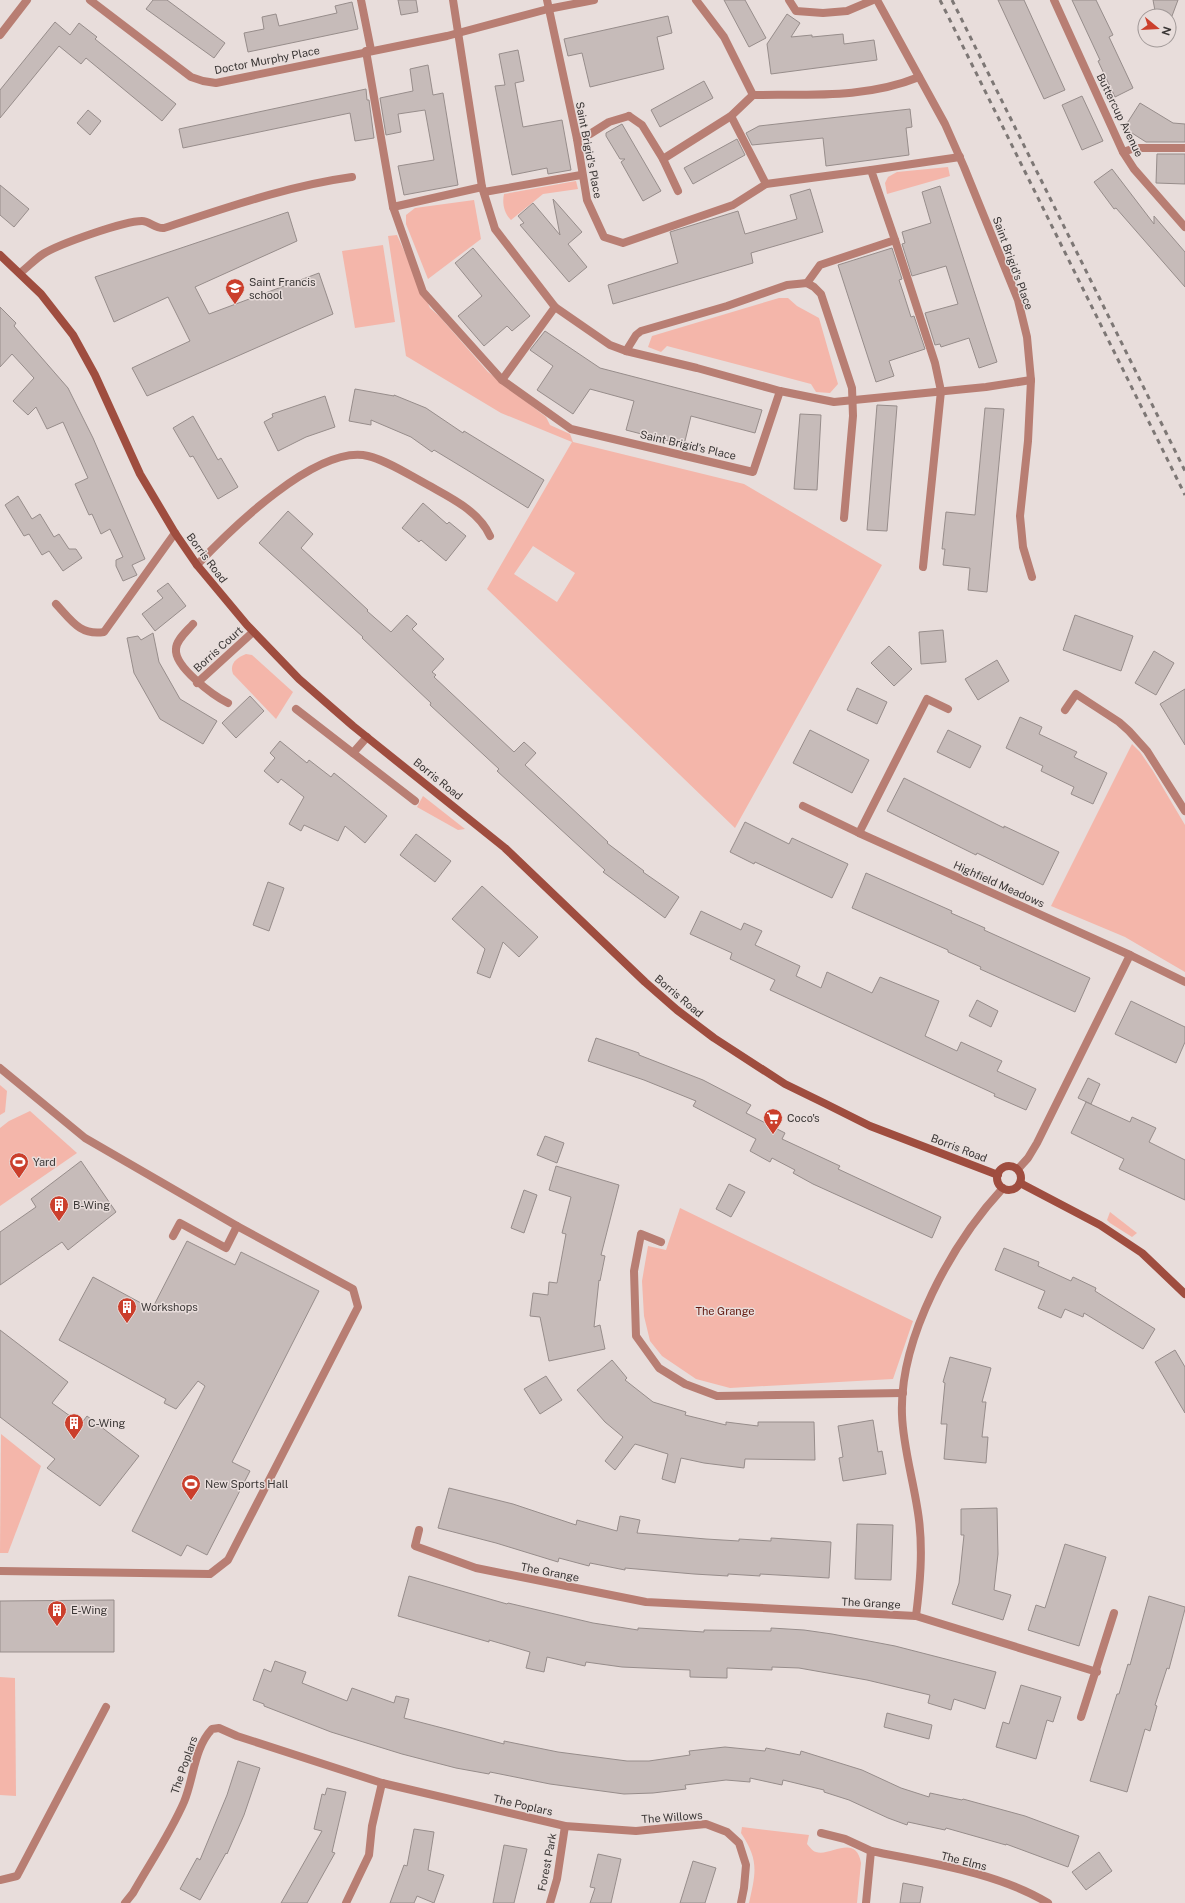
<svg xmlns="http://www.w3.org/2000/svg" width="1185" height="1903" viewBox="0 0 1185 1903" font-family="'Public Sans',sans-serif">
<rect width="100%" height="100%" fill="#e8dddb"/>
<g fill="#f4b6aa" fill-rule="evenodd">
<polygon points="948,167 950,176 887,194 885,183 888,177 897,172"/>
<path d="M576,181L578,189L543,194L511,220C504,213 502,203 504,194Z"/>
<polygon points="474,200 481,239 428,279 406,224 406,215 415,208"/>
<path d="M397,235L430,308L439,316L488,372L546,417L550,425L570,434L573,442L744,484L882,565L735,828L487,589L572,442L501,413L406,356L388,236ZM533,546L575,573L557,602L514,574Z"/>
<polygon points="383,245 395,322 355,328 342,251"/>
<polygon points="779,298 788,298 797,306 819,318 838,384 830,393 816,392 811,384 667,346 661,352 648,347 652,336"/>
<path d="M246,654L252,655L293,692L276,719L233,674C229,663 237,658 246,654Z"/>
<polygon points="1132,744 1140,752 1153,771 1185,825 1185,972 1125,937 1051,906"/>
<polygon points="423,796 465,829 458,830 417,807"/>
<polygon points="0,1085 7,1091 5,1112 0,1115"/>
<polygon points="30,1111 77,1153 0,1206 0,1128 9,1121"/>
<polygon points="680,1208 913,1321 893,1379 730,1388 696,1379 662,1356 650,1341 644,1316 642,1281 648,1246 666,1250"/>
<polygon points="1110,1212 1137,1233 1132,1237 1110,1223 1107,1220"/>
<polygon points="1,1434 41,1466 8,1553 0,1553"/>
<polygon points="0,1677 15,1678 16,1796 0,1795"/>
<path d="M742,1827L809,1835L807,1844C810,1847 812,1851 816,1852C830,1857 856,1833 861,1863L857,1903H749C756,1872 759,1860 741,1833Z"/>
</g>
<g fill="#c6bbb9" stroke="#978d8b">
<polygon points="153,0 167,0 225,43 214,58 146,9"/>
<polygon points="398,0 416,0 418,12 401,15"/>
<polygon points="724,0 745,0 766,38 749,47"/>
<polygon points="998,0 1024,0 1065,90 1044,99"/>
<polygon points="1072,0 1096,0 1113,35 1109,37 1133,88 1115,97 1098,61 1100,60"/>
<polygon points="1153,0 1178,0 1172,16 1156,16"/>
<polygon points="352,2 358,29 248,52 244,33 264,29 262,17 276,14 279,26 337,13 335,6"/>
<polygon points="787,14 800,23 791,37 812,35 812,37 843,34 844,44 874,40 877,60 771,74 767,44"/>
<polygon points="668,16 672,33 657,37 664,69 590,87 582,53 568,56 564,39"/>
<polygon points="55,22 70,35 79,23 97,37 95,39 176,104 162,121 86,58 81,64 59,46 0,118 0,90"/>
<polygon points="518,50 524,81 515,83 523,127 562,120 571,170 548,174 547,168 512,175 495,86 505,85 499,54"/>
<polygon points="428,65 433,95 443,93 458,185 404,195 398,166 434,160 425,110 398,114 401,132 386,135 380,98 413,91 410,69"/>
<polygon points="704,81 713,98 660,127 651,110"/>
<polygon points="366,89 367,100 369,100 374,138 355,141 350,113 183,148 179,129"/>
<polygon points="1082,96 1103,141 1082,150 1062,105"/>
<polygon points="1140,103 1173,123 1185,124 1185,142 1146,142 1124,128"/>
<polygon points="910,109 912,127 906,128 909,155 826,166 823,138 752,145 746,133 759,126"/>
<polygon points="88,110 101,121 90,135 77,123"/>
<polygon points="622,124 661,191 643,201 621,162 625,159 620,159 606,136 606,133"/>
<polygon points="737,139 745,155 693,184 684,168"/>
<polygon points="1157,154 1185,154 1185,184 1156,183"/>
<polygon points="1112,169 1154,224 1154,216 1185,252 1185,287 1116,208 1114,209 1094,182"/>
<polygon points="0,185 29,209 14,227 0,215"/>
<polygon points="940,186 997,362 979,368 969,338 941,347 940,344 935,345 925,313 958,304 946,266 912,276 902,244 905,243 902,232 931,223 922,192"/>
<polygon points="810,189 823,232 751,253 753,263 613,304 608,285 678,263 670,232 738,211 745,234 797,219 790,195"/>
<polygon points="553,199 582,232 568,244 587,267 569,282 520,225 524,223 518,216 533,203 560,235"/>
<polygon points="288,212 297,241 195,287 209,314 319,273 333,314 147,396 132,368 190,341 168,297 114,322 95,277"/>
<polygon points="473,248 530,316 512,331 507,326 484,346 458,316 482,296 455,263"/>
<polygon points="892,248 902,279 899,280 903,292 911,317 914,316 925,349 889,361 894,376 876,382 838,265"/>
<polygon points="0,307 16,323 14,326 68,388 93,438 145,559 132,565 137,575 123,581 116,566 116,560 123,557 110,529 101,534 92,514 89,515 75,484 88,478 63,422 47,429 36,407 28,415 13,401 34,378 12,354 0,367"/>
<polygon points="545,331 600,368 762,410 755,433 691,416 684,445 661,439 626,430 634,401 590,389 573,414 537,390 553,366 530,350"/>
<polygon points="355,389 394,396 394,395 426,408 463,433 464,431 544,480 528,508 467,470 434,450 432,452 411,437 371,420 371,425 349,421"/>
<polygon points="325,396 335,427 306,437 278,451 264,422 273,417 272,414"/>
<polygon points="877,405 897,406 887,531 867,530"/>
<polygon points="985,408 1004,409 987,592 968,590 970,568 943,565 945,549 942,549 946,512 975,515"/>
<polygon points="800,414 821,415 817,490 794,489"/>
<polygon points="193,416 218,460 221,458 238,487 218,499 193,456 190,457 173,428"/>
<polygon points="18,496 32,519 40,514 54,537 59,534 69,549 76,549 82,558 63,571 49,551 42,555 29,534 24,536 5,505"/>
<polygon points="423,503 447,524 449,522 466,536 446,561 421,540 419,542 402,528"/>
<polygon points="288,511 313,534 301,548 368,610 367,611 391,632 407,615 417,624 412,629 444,659 432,672 436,675 434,677 514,752 524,742 536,753 525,765 608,842 607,843 644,871 643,872 679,897 665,918 603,872 605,870 497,771 499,769 430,705 431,703 362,638 363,637 259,543"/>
<polygon points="168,583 186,606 155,631 142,614 163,598 157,591"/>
<polygon points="1075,615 1133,636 1121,671 1063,650"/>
<polygon points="943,630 946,662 921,664 919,632"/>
<polygon points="153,633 159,662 180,699 217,721 203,744 160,719 134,673 127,638 138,636 141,640"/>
<polygon points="889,646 912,669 894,686 871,663"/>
<polygon points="1154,651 1174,663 1156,695 1135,683"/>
<polygon points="997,660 1009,681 978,700 965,679"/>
<polygon points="857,688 887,702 877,724 847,710"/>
<polygon points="1185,689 1185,745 1160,704"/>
<polygon points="250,696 264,711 236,738 222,723"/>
<polygon points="1020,717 1042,727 1039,734 1077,752 1074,757 1107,773 1093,804 1071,794 1074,787 1041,771 1043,766 1006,748"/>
<polygon points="810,730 869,760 852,793 793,763"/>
<polygon points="948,730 981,746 970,768 937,752"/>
<polygon points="280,741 307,763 309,760 331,777 334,773 387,816 365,843 345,826 338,841 304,825 301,831 289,824 304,797 281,779 278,783 264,771 275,758 270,753"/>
<polygon points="904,778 1004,828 1004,826 1059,852 1043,885 977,853 976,855 887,811"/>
<polygon points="745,822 789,844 792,838 848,864 832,898 755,862 754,864 730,852"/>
<polygon points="416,834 451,861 435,882 400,855"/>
<polygon points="866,873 952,911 951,913 985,928 984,930 1090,978 1075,1012 980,969 981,967 948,952 948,950 852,908"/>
<polygon points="268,882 284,888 269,931 253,925"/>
<polygon points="482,886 538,937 519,957 503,942 490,978 477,973 485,949 452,919"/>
<polygon points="701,911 741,930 744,923 762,931 755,945 800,966 796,976 821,988 827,972 872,993 880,977 939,1001 925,1036 957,1051 961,1042 1002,1061 997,1071 1036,1089 1026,1110 994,1096 995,1094 770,990 775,980 730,959 732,953 690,934"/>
<polygon points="977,1000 998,1011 991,1027 969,1016"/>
<polygon points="1131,1001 1185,1027 1185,1042 1176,1063 1115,1034"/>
<polygon points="596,1038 639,1053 639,1055 703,1080 751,1105 746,1113 785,1133 782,1139 840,1166 838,1169 941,1217 932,1238 813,1184 793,1173 795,1170 772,1158 770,1162 750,1151 756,1139 693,1106 696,1101 644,1080 588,1061"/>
<polygon points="1088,1078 1100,1084 1091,1104 1078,1098"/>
<polygon points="1086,1102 1130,1122 1132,1117 1156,1128 1149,1142 1185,1160 1185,1200 1119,1169 1124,1159 1071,1133"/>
<polygon points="545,1136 564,1143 557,1163 537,1155"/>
<polygon points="81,1161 116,1212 68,1250 62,1242 0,1285 0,1232 36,1207 31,1199"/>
<polygon points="556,1166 619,1185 601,1255 605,1256 600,1281 599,1280 594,1327 600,1325 605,1349 549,1361 540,1317 530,1316 533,1293 548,1295 549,1282 557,1283 566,1234 562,1233 571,1197 549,1190"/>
<polygon points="729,1184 745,1192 731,1217 716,1209"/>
<polygon points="524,1190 537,1195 524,1233 511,1228"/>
<polygon points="187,1241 235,1265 241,1252 319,1291 232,1462 250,1471 207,1555 187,1545 181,1556 132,1531 205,1386 198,1381 176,1409 164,1403 166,1399 59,1340 93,1277 152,1309"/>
<polygon points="1004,1248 1039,1262 1038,1266 1071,1281 1073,1277 1096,1288 1095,1291 1155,1329 1143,1349 1084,1313 1083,1317 1065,1309 1061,1318 1038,1308 1045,1291 995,1270"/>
<polygon points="0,1330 68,1382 52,1403 81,1424 87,1416 139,1456 100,1506 47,1468 55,1459 0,1417"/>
<polygon points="1175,1350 1185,1367 1185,1413 1155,1362"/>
<polygon points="950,1357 991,1368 982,1402 986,1402 982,1437 988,1437 986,1463 944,1459 947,1424 941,1424 945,1383 943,1382"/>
<polygon points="612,1360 627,1378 625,1380 653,1402 686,1412 685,1415 726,1425 726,1422 758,1426 758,1422 814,1422 815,1460 745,1459 744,1468 704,1463 681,1458 675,1483 662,1479 668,1454 635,1444 615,1470 605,1461 623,1437 605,1422 577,1390"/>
<polygon points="546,1376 562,1400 540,1414 524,1389"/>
<polygon points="873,1420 878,1452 882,1451 886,1474 843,1481 839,1458 843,1457 838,1426"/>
<polygon points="449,1488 513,1504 576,1525 577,1520 617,1531 620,1516 640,1520 637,1533 706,1539 739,1541 739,1539 771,1541 771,1538 831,1542 829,1578 760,1574 760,1576 728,1574 728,1576 694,1574 625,1568 625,1570 590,1563 589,1566 559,1558 558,1562 496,1543 438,1528"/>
<polygon points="997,1508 998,1554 994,1590 1011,1595 1003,1620 952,1604 959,1583 964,1535 961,1535 961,1509"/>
<polygon points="857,1524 893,1525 891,1580 855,1579"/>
<polygon points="1065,1544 1106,1557 1079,1646 1028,1630 1036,1605 1045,1608"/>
<polygon points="409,1576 507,1604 508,1603 593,1623 638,1630 638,1628 704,1632 704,1630 771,1631 771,1628 804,1630 832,1634 895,1646 996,1672 985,1709 954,1699 951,1710 928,1703 930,1695 867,1680 799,1668 772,1667 772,1670 727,1668 727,1678 690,1677 690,1670 622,1667 586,1662 585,1666 547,1657 544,1672 526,1668 530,1652 489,1640 489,1642 398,1616"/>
<polygon points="1149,1596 1185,1607 1185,1609 1169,1669 1167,1668 1155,1705 1157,1706 1150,1731 1145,1729 1127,1792 1090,1781 1117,1694 1119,1694 1128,1664 1130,1665"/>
<polygon points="114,1600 114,1652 0,1652 0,1601"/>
<polygon points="275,1661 306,1672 302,1683 347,1701 352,1688 394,1703 396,1696 409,1699 404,1718 504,1744 504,1741 558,1752 627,1761 649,1761 690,1755 689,1751 725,1747 765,1751 766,1748 800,1755 801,1751 862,1770 901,1788 929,1797 930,1793 962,1800 963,1799 1025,1816 1079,1836 1068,1867 1006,1844 1006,1845 946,1828 945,1830 908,1822 907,1825 888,1818 849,1800 824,1792 824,1790 783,1780 782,1785 750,1778 750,1782 726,1780 685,1785 686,1789 653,1793 624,1794 550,1784 490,1772 489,1774 456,1768 402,1754 331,1732 264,1706 264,1704 253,1700 264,1669 271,1672"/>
<polygon points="1021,1685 1061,1697 1053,1722 1047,1720 1036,1759 996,1747 1003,1722 1009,1724"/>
<polygon points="887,1713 932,1725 929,1739 884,1727"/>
<polygon points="238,1761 260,1768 244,1815 227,1854 226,1853 200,1900 180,1889 197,1858 200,1860 227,1795"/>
<polygon points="327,1788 346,1792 332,1852 335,1853 307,1903 281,1903 322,1831 314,1829 322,1794 325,1795"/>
<polygon points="414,1829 434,1832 428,1870 444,1875 434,1903 417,1896 414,1903 390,1903 404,1865 407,1866"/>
<polygon points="504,1845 527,1849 523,1866 514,1903 493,1903"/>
<polygon points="1099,1852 1112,1871 1086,1890 1072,1872"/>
<polygon points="598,1854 621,1859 611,1903 590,1903 595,1888 590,1887"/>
<polygon points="693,1861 716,1868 705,1903 680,1903"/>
<polygon points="903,1883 923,1887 920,1903 900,1903"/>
</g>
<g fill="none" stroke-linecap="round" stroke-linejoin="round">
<g stroke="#b87e73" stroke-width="8">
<polyline points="361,0 371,50"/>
<polyline points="547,0 577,139 587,200 604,237 623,243 733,205 766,184 871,170"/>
<polyline points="789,0 796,11 823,13 847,11 873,0"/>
<polyline points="366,51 393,207 423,292 502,380 571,429 753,472 780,391"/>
<polyline points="731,116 766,184"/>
<polyline points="577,139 590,134 609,122 629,116"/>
<polyline points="484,192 581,175"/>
<polyline points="393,207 482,187"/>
<polyline points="895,240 935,363 941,391 923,567"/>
<path d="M20,273C28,267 35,259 43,254C59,244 124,221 142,221C150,221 155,229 164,228C226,208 287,186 352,177"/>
<polyline points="502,380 555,307"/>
<path d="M56,604C71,620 80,636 104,632L175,533"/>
<polyline points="0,1068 85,1138 237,1226 226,1248 180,1223 173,1236"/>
<polyline points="0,1571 210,1574 228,1560 358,1307 353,1289 237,1226"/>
<polyline points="0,1880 17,1876 106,1707"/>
</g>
<g stroke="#b87e73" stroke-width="8">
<polyline points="90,0 191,77 203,81 216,83 447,36 548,9 594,0"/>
<polyline points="453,0 482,187 495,229 555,307 610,345 626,351 697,368 780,391 834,402 986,387 1031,380"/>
<path d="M696,0L724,37L753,95C809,94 865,99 919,77"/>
<polyline points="877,0 945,124 964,167 1018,300 1027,337 1031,380 1028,441 1020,516 1023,547 1032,577"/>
<polyline points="1054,0 1123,152 1134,169 1185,227"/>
<polyline points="0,35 27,0"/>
<polyline points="629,116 642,125 663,159 678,191"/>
<polyline points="1123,152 1135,148 1185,148"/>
<polyline points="663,159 731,116 753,95"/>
<polyline points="807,283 820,265 895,240 871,170 960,157"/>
<polyline points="626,351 636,335 641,331 727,306 787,285 807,283 814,287 821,294 852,388 853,416 844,518"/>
<path d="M197,565C230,530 317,444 368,456C388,461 409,475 428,485C451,498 479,511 490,536"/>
<path d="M193,624C187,631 176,640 176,649C174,667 214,696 228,703"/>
<polyline points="197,683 253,632"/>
<polyline points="296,709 415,801"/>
<polyline points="948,709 927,699 859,833 1130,955"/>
<polyline points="1065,710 1076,694 1119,722 1129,731 1147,751 1185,811"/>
<polyline points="353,753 367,737"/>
<polyline points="803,806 859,833"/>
<polyline points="1018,1169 1028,1158 1037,1143 1130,955 1185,982"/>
<polyline points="661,1242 641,1234 634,1271 636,1336 659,1368 685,1384 717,1396 903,1393"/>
<polyline points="419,1530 415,1546 476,1568 646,1602 916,1616 1097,1672"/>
<path d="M916,1616C920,1584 923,1552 919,1520C915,1486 903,1448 902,1415C899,1338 952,1243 1003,1188"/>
<polyline points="1081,1717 1114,1613"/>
<polyline points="821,1833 845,1839 871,1851"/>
<path d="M125,1903L133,1893C150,1863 170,1834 184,1802C194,1778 194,1748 212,1729L219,1728L237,1736L382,1783L565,1826L636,1831L706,1824L727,1832L739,1843L746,1865L744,1888L741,1903"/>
<polyline points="346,1903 369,1855 372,1826 382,1783"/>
<polyline points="550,1903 557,1879 565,1826"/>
<path d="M866,1903L871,1851C929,1863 997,1872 1048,1903"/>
</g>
<g stroke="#9f4d3f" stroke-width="8">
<polyline points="0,255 41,294 73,335 95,375 140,474 175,533 197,565 247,625 299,679 353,726 505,848 645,982 677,1010 714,1038 785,1084 826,1104 870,1126 998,1175"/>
<circle cx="1009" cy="1178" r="12"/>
<polyline points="1020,1183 1100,1225 1142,1253 1185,1294"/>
</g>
<g stroke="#7d7775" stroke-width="3" stroke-dasharray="5 5" stroke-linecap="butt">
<polyline points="940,0 1185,495"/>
<polyline points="952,0 1185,471"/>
</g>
</g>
<defs>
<g id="school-pin" transform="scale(1)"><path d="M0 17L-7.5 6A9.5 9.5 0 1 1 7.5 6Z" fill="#cb3f2c" stroke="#e8dddb"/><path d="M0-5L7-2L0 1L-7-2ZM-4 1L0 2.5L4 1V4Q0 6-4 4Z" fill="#fff"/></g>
<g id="supermarket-pin" transform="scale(1)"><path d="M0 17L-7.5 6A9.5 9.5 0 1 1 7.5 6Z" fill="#cb3f2c" stroke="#e8dddb"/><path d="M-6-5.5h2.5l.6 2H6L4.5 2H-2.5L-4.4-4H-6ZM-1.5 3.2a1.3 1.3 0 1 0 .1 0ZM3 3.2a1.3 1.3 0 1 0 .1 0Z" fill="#fff"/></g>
<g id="stadium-pin" transform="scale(1)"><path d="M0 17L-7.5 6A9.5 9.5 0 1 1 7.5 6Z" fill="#cb3f2c" stroke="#e8dddb"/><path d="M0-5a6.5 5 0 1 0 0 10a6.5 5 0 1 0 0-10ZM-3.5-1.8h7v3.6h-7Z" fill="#fff"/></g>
<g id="building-pin" transform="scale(1)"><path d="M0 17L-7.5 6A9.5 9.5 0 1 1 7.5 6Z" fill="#cb3f2c" stroke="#e8dddb"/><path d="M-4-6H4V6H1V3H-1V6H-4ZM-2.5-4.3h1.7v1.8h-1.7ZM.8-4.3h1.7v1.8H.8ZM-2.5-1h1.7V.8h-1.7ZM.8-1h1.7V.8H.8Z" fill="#fff"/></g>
</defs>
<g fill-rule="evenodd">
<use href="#school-pin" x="235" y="288"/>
<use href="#supermarket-pin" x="773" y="1118"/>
<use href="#stadium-pin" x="19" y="1162"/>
<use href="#building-pin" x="59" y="1205"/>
<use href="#building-pin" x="127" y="1307"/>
<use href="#building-pin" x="74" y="1423"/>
<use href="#stadium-pin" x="191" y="1484"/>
<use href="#building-pin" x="57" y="1610"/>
</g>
<g text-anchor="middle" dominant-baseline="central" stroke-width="3" stroke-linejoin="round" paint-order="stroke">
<g font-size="11" fill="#3a3635" stroke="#e8dddb">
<text transform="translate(267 60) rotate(-11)">Doctor Murphy Place</text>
<text transform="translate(1120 115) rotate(64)">Buttercup Avenue</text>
<text transform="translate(589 150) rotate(79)">Saint Brigid's Place</text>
<text transform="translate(1013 263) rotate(70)">Saint Brigid's Place</text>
<text transform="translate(688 445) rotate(13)">Saint Brigid's Place</text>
<text transform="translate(207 558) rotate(53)">Borris Road</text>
<text transform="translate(218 649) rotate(-42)">Borris Court</text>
<text transform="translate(438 779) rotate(39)">Borris Road</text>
<text transform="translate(999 884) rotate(24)">Highfield Meadows</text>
<text transform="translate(679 996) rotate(40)">Borris Road</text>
<text transform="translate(959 1148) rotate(21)">Borris Road</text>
<text transform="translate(550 1572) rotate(11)">The Grange</text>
<text transform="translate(871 1603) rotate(3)">The Grange</text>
<text transform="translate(184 1765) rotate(-71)">The Poplars</text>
<text transform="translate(523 1805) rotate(13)">The Poplars</text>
<text transform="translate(672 1817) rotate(-4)">The Willows</text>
<text transform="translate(964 1861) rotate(14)">The Elms</text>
<text transform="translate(547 1862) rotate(-79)">Forest Park</text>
</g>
<g font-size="11" fill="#3a3635" stroke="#e8dddb" text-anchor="start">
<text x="249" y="282">Saint Francis<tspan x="249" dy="13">school</tspan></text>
<text x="787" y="1118">Coco's</text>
<text x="33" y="1162">Yard</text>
<text x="73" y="1205">B-Wing</text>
<text x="141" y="1307">Workshops</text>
<text x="88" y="1423">C-Wing</text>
<text x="205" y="1484">New Sports Hall</text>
<text x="71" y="1610">E-Wing</text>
</g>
<g font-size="11" fill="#62170d" stroke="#e8dddb">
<text x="725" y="1311">The Grange</text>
</g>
</g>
<g transform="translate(1157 28) rotate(108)"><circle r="19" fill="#e8dddb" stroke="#a29a99"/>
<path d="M0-3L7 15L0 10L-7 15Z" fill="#cb3f2c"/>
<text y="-6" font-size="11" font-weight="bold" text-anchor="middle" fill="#3a3635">N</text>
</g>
</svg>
